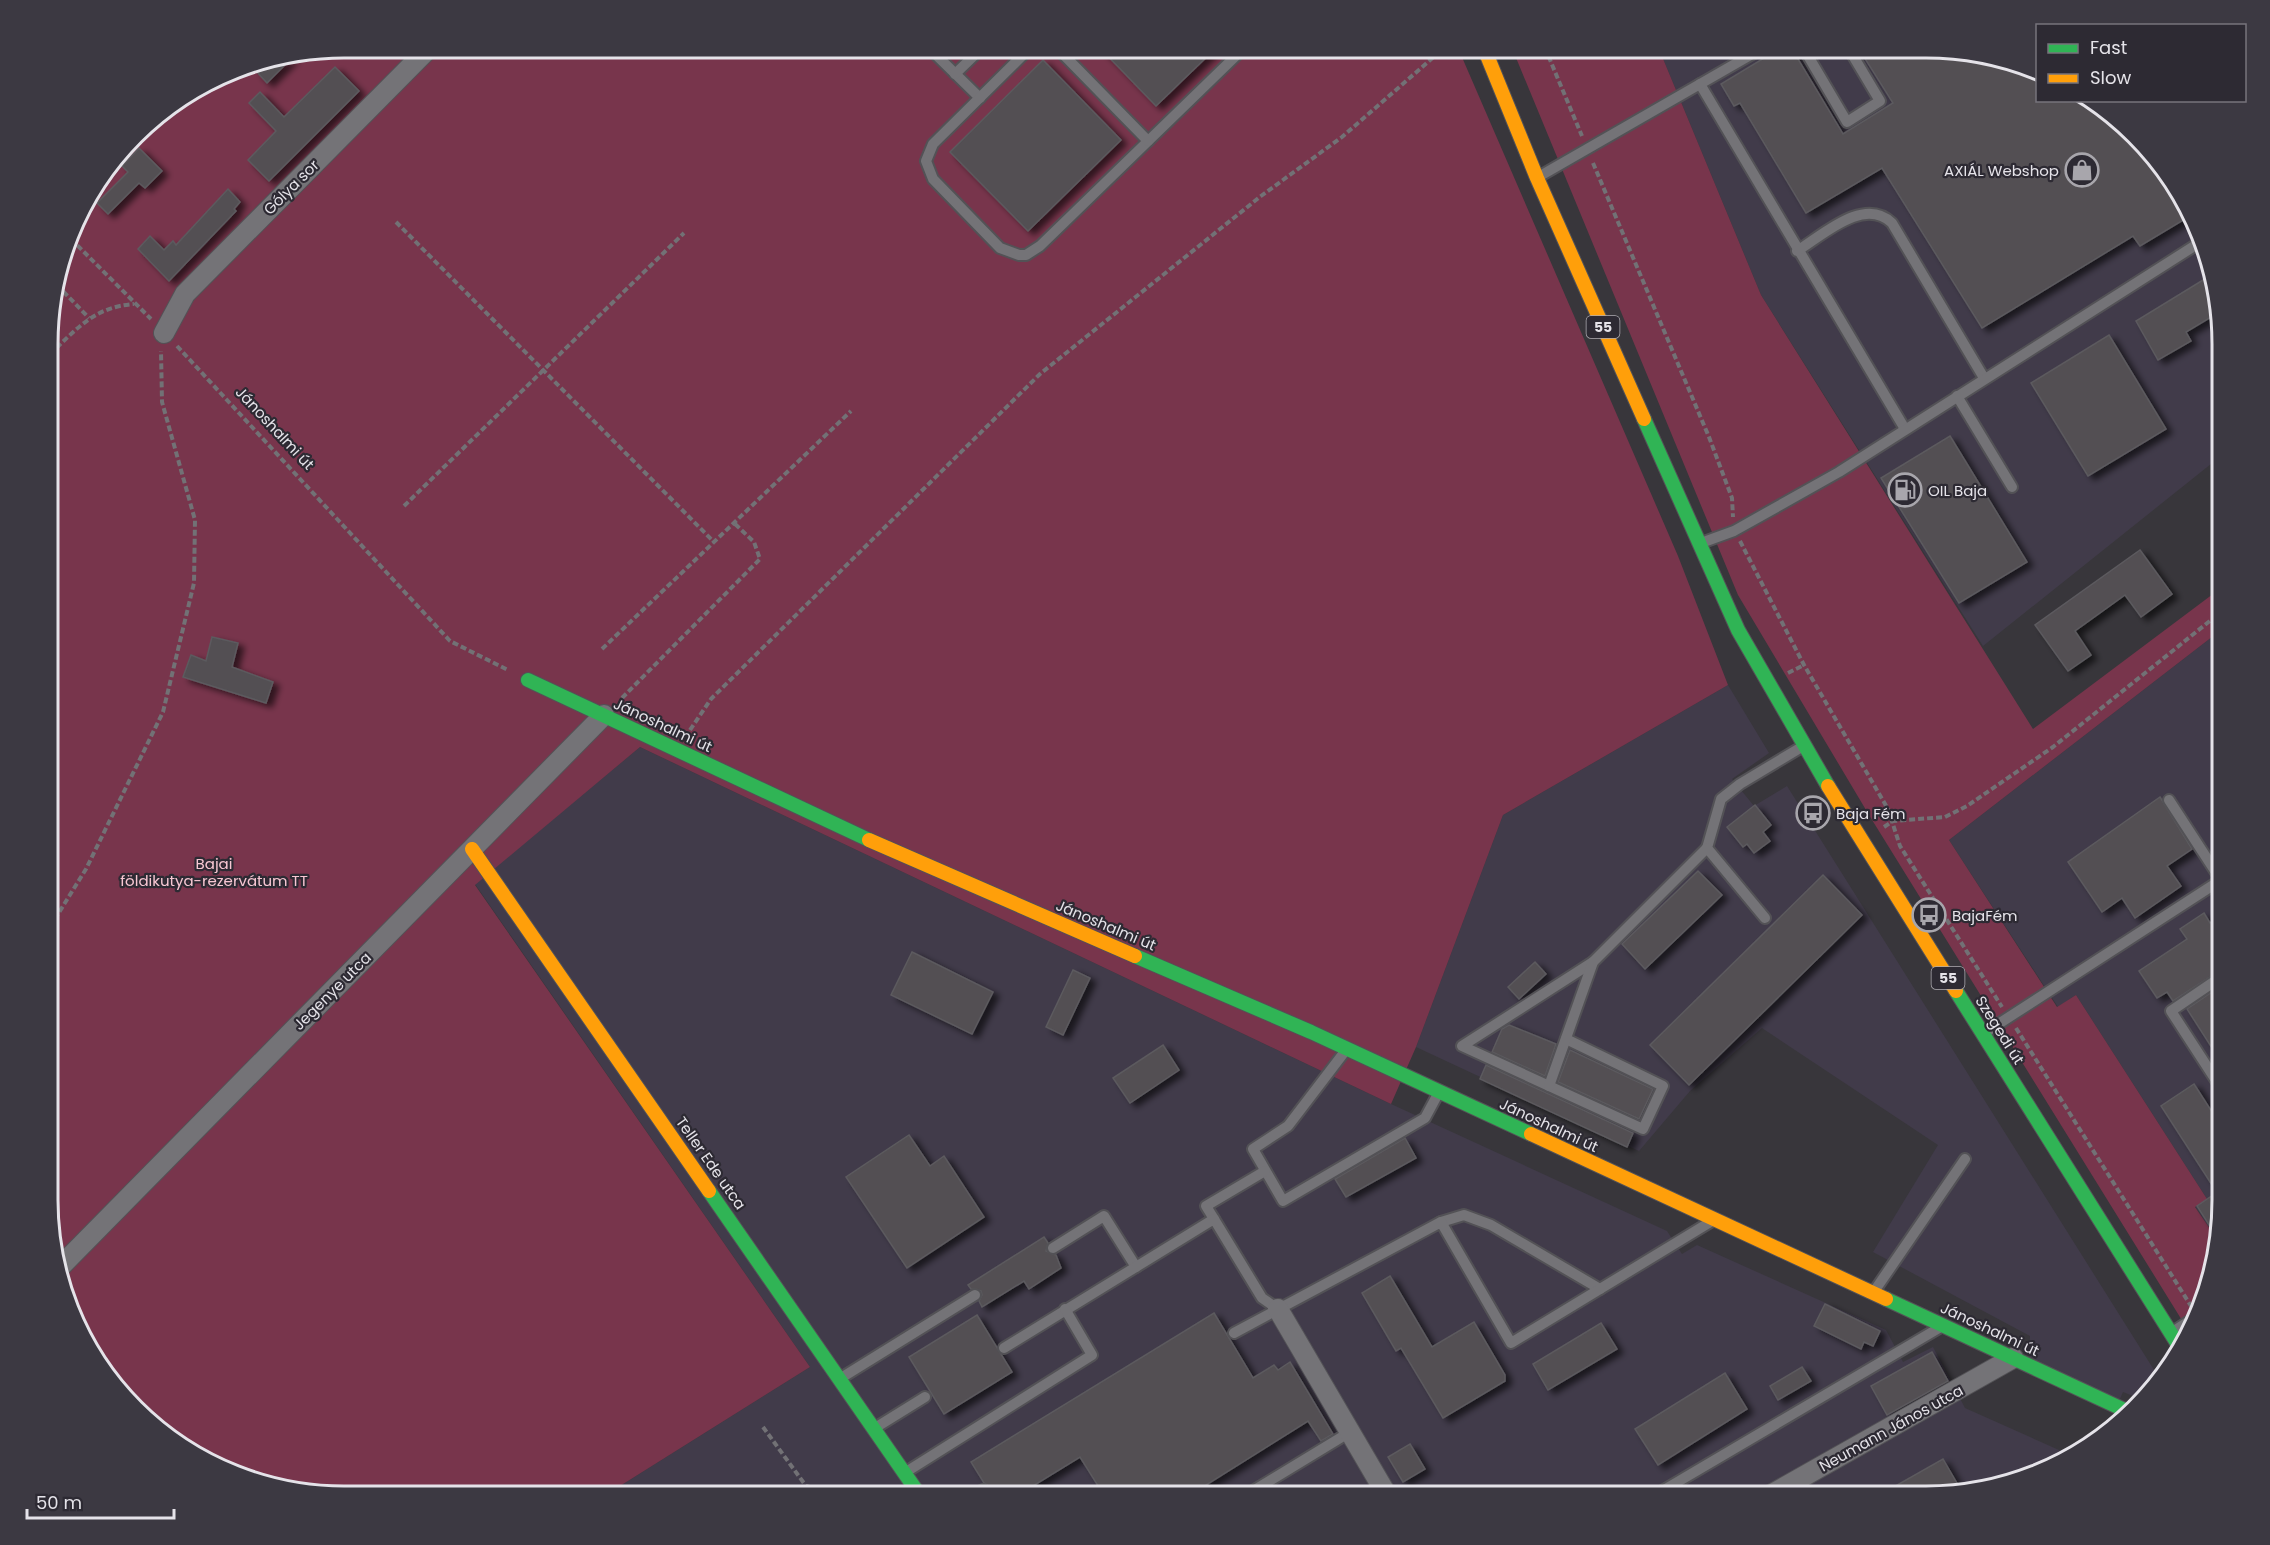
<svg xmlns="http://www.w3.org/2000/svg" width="2270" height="1545" viewBox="0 0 2270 1545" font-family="Poppins,sans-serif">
<defs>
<filter id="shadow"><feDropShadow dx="6" dy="4" stdDeviation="3" flood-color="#0009"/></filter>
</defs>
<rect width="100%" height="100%" fill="#38363b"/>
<g fill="#413b4a">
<polygon points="1659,49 1945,49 2021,64 2037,72 2038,100 2149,149 2191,213 2221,325 2221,456 1983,646 1761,295"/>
<polygon points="2221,630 2221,1220 2216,1247 2212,1242 2216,1239 2195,1206 2207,1199 2076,995 2058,1007 1949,840"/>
<polygon points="1728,685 1769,753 1732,779 1754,806 1787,786 2161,1381 2143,1400 2123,1392 2119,1401 2029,1361 2030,1336 1873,1252 1938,1145 1762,1028 1690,1091 1639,1151 1416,1047 1503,815"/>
<polygon points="640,747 1391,1104 1667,1231 1682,1254 1697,1245 1886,1330 1903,1362 1933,1347 1965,1408 2059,1450 2066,1460 2057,1466 2002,1487 1926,1497 604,1496 810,1367 475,884"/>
</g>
<g fill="#78354c">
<polygon points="344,48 1458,48 1678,556 1728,685 1503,815 1416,1047 1391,1104 640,747 475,885 810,1367 604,1496 325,1496 249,1481 164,1436 88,1349 50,1239 50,306 79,213 149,122 231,70"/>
<polygon points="1512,48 1659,49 1761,295 2033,729 2221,588 2221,630 1949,840 2057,1007 2076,995 2207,1199 2195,1207 2217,1239 2213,1242 2216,1247 2206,1296 2188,1330 1869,815 1738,595"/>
</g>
<g fill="#524f53" stroke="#5c5a5e" stroke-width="1.5" filter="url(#shadow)">
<polygon points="1100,48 1216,48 1156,106"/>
<polygon points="1779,49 1792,49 1843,134 1893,103 1859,49 1945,49 2021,64 2037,72 2037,100 2090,100 2106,109 2149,149 2185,204 2179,208 2185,219 2140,246 2133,236 1982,328 1882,168 1806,213 1740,103 1734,106 1721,84"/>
<polygon points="292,58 267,83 256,71 263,64"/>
<polygon points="1043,60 1121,140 1028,231 950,152"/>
<polygon points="335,67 359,91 269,181 248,160 276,131 249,103 260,92 284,117"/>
<polygon points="139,148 162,171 145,188 139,183 108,214 97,203 128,172 122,166"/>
<polygon points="228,189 240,202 234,209 236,211 169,281 138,249 150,236 164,250 173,241 176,245"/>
<polygon points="2208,277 2218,313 2186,332 2191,341 2158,360 2136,321"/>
<polygon points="2109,335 2166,429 2088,476 2031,383"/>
<polygon points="1950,436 2027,562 1959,603 1881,478"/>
<polygon points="2140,550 2172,594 2141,617 2125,595 2075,631 2091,655 2068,671 2035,625"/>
<polygon points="212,637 238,643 232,667 273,682 266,703 183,677 191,655 206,661"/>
<polygon points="2160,797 2192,849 2167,866 2181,886 2135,918 2122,898 2102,912 2068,862"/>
<polygon points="1755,805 1771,825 1763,832 1770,841 1754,853 1747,844 1743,847 1727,827"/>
<polygon points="1698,871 1722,895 1645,969 1622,944"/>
<polygon points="1823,875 1862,915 1689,1085 1650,1045"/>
<polygon points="2204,913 2210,923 2221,916 2221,970 2173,1001 2167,992 2157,998 2139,971 2187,939 2180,929"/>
<polygon points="912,952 993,992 972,1034 891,995"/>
<polygon points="1535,962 1546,974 1519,999 1508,987"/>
<polygon points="1073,970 1090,978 1063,1035 1046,1027"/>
<polygon points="2221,986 2221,1062 2187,1009"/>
<polygon points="1509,1025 1556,1044 1545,1076 1492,1052 1502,1029"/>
<polygon points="1163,1045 1179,1070 1130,1103 1113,1078"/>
<polygon points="1570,1050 1653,1089 1639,1119 1558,1082"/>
<polygon points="1486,1065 1633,1133 1627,1147 1480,1079"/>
<polygon points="2194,1084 2221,1126 2221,1199 2161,1106"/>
<polygon points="909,1135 930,1166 944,1156 984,1217 907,1268 846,1177"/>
<polygon points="1405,1138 1416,1158 1346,1197 1335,1179"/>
<polygon points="2216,1193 2221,1201 2218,1239 2197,1206"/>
<polygon points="1044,1237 1048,1243 1046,1251 1056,1255 1061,1268 1029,1289 1024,1281 982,1307 979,1301 982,1295 981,1291 971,1289 968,1285"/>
<polygon points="1390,1276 1432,1347 1474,1322 1505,1375 1505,1381 1443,1418 1401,1348 1396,1351 1362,1293"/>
<polygon points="1825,1304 1880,1331 1873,1346 1864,1342 1861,1349 1814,1326"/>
<polygon points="1214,1313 1253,1378 1274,1365 1278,1370 1290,1362 1333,1434 1321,1441 1308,1421 1187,1497 1105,1497 1080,1457 1015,1497 992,1497 989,1486 984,1483 971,1462"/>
<polygon points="977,1315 1012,1372 944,1414 909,1357"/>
<polygon points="1601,1323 1617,1349 1548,1390 1533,1364"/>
<polygon points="1932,1352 1948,1381 1887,1415 1871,1386"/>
<polygon points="1802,1367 1811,1381 1778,1400 1770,1386"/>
<polygon points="1725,1373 1747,1409 1658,1465 1635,1429"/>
<polygon points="1410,1444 1425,1469 1403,1482 1388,1457"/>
<polygon points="1943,1459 1962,1492 1926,1497 1876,1497"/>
</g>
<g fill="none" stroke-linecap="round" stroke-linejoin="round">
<g stroke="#535256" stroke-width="14">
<g id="lane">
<polyline points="929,48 980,98"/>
<polyline points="1030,48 933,144 926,161 933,179 1000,248 1019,255 1026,255 1040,246 1244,48"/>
<polyline points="1057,48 1148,141"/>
<polyline points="1804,49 1847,122 1880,101 1849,49"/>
<polyline points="955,74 982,48"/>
<polyline points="1700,84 1905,429"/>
<polyline points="1540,176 1761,49"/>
<path d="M1797,251C1823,235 1864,196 1892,223L1984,378"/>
<polyline points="1957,396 2012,487"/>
<polyline points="1701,543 1734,531 1839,472 2199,243"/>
<polyline points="2169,800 2221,880"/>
<polyline points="1765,918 1707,848 1721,799 1740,784 1800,748"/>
<polyline points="2221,977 2171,1011 2221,1088"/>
<polyline points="1986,1032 2221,880"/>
<polyline points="1566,1039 1663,1086 1643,1129 1462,1046 1593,962"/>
<polyline points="1346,1050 1288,1126 1253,1149 1283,1201 1425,1118 1439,1092"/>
<polyline points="1549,1086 1593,962 1707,848"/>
<polyline points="1214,1219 1206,1206 1265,1171"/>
<polyline points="1441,1222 1464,1215 1491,1225 1600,1289"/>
<polyline points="1053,1248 1104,1216 1136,1267"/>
<polyline points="1873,1293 1965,1159"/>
<polyline points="2174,1331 2194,1318"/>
<polyline points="1234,1333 1441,1222 1511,1343 1712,1221"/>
<polyline points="1004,1348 1214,1219 1262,1298 1278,1309"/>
<polyline points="841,1378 975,1295"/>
<polyline points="875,1428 925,1397"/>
<polyline points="906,1472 1092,1355 1065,1309"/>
<polyline points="971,1497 983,1490"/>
<polyline points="1243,1497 1350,1432"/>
<polyline points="1652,1497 1939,1328"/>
</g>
</g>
<g stroke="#535256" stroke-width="22">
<g id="street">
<polyline points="164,333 185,294 429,48"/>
<polyline points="60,1267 604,715"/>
<polyline points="1278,1309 1388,1497"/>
<polyline points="1767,1497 2013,1358"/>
</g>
</g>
<g stroke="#535256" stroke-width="16">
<g id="fast">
<polyline points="1644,419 1738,630 1828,786"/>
<polyline points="528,680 869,840"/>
<polyline points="1135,956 1311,1032 1531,1134"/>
<polyline points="1956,991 2179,1346"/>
<polyline points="709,1191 921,1497"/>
<polyline points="1886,1299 2131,1413"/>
</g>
</g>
<g stroke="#535256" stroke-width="16">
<g id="slow">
<polyline points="1484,48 1537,178 1644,419"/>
<polyline points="1828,786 1956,991"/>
<polyline points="869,840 1135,956"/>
<polyline points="472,849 709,1191"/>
<polyline points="1531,1134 1886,1299"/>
</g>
</g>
<g stroke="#727175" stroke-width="4" stroke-dasharray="6 3" stroke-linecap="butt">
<polyline points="1545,48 1582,136"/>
<polyline points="1593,163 1709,437 1732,498 1733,517"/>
<polyline points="396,222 714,542"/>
<polyline points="71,239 151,319"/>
<polyline points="57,285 89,318"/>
<polyline points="177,346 450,641 508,670"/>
<path d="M50,354C78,328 94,307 134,304"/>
<polyline points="404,506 684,233"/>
<polyline points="1740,541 1804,665 1888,809 1900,846 2002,1007"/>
<polyline points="602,649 851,411"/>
<polyline points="1788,673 1804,665"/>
<polyline points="622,698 760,559 754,542 734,523"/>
<polyline points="690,730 711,699 1040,374 1261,196 1342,137 1444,48"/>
<polyline points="1884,827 1893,821 1945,817 1967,806 2053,747 2221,612"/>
<polyline points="50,927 86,869 163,712 194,583 195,520 162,402 161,351"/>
<polyline points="2016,1028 2191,1306"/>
<polyline points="763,1427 806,1486 849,1497"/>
</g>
<use href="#lane" stroke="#747377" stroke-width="10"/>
<use href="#street" stroke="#747377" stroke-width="20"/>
<use href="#fast" stroke="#30b455" stroke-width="14"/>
<use href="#slow" stroke="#ff9f0a" stroke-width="14"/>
</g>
<defs>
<g id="shop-ring" transform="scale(1.725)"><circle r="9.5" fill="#2d2a33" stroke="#a8a6ac" stroke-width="1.5"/><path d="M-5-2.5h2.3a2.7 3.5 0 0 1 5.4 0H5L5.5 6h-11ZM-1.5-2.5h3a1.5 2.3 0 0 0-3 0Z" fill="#a8a6ac"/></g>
<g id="fuel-ring" transform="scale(1.725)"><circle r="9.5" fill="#2d2a33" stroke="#a8a6ac" stroke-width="1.5"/><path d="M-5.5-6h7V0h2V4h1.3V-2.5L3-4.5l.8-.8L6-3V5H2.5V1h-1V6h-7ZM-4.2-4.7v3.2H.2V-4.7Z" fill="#a8a6ac"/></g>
<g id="bus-ring" transform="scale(1.725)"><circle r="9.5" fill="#2d2a33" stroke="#a8a6ac" stroke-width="1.5"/><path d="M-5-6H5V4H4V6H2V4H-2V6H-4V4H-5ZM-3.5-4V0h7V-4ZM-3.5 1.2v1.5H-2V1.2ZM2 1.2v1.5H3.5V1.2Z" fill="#a8a6ac"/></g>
</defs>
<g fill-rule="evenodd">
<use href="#shop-ring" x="2082" y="170"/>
<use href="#fuel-ring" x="1905" y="490"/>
<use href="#bus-ring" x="1813" y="813"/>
<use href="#bus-ring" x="1929" y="915"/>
</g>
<g text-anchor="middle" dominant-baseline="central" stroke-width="4.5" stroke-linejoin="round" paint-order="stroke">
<g fill="#2d2a33" stroke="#aeacb2" stroke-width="1.5">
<rect x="1586.5" y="316" width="33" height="22" rx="4.5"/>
<rect x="1931.5" y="967" width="33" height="22" rx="4.5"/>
</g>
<g font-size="14" font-weight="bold" fill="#e5e3e9">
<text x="1603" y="327">55</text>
<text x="1948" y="978">55</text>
</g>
<g font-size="15" fill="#e5e3e9" stroke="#2d2a33" text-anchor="start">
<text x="2059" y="170" text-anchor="end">AXIÁL Webshop</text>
<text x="1928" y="490">OIL Baja</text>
<text x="1836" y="813">Baja Fém</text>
<text x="1952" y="915">BajaFém</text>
</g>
<g font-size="15" fill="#e5e3e9" stroke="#2d2a33">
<text transform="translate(291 187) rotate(-45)">Gólya sor</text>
<text transform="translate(275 428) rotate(47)">Jánoshalmi út</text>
<text transform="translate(663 725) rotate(25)">Jánoshalmi út</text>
<text transform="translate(1106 925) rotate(23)">Jánoshalmi út</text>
<text transform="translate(332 991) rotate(-45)">Jegenye utca</text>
<text transform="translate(2000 1030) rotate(58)">Szegedi út</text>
<text transform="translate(1549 1125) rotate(25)">Jánoshalmi út</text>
<text transform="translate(711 1163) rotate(55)">Teller Ede utca</text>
<text transform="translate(1990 1329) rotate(25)">Jánoshalmi út</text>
<text transform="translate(1891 1428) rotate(-29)">Neumann János utca</text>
</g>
<g font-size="15" fill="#f8c7d3" stroke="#2d2a33">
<text x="214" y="863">Bajai<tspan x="214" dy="17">földikutya-rezervátum TT</tspan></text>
</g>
</g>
<path d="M0 0H2270V1545H0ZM344 58H1926A286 286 0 0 1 2212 344V1200A286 286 0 0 1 1926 1486H344A286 286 0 0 1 58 1200V344A286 286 0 0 1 344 58Z" fill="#3c3942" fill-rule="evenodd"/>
<path fill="none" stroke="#e5e3e9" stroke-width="3" d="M344 58H1926A286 286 0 0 1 2212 344V1200A286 286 0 0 1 1926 1486H344A286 286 0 0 1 58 1200V344A286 286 0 0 1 344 58Z"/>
<rect x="2036" y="24" width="210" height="78" fill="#2d2a33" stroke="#77747c" stroke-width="1.5"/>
<rect x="2048" y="44" width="30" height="9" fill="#30b455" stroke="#77747c" stroke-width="1.5"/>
<text x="2090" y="54" font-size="18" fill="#e5e3e9">Fast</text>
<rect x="2048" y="74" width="30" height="9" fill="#ff9f0a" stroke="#77747c" stroke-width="1.5"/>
<text x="2090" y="84" font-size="18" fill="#e5e3e9">Slow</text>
<path d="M27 1509v9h147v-9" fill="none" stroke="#e5e3e9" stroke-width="3"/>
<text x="36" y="1509" font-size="18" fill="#e5e3e9" stroke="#2d2a33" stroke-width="4.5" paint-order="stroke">50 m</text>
</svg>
